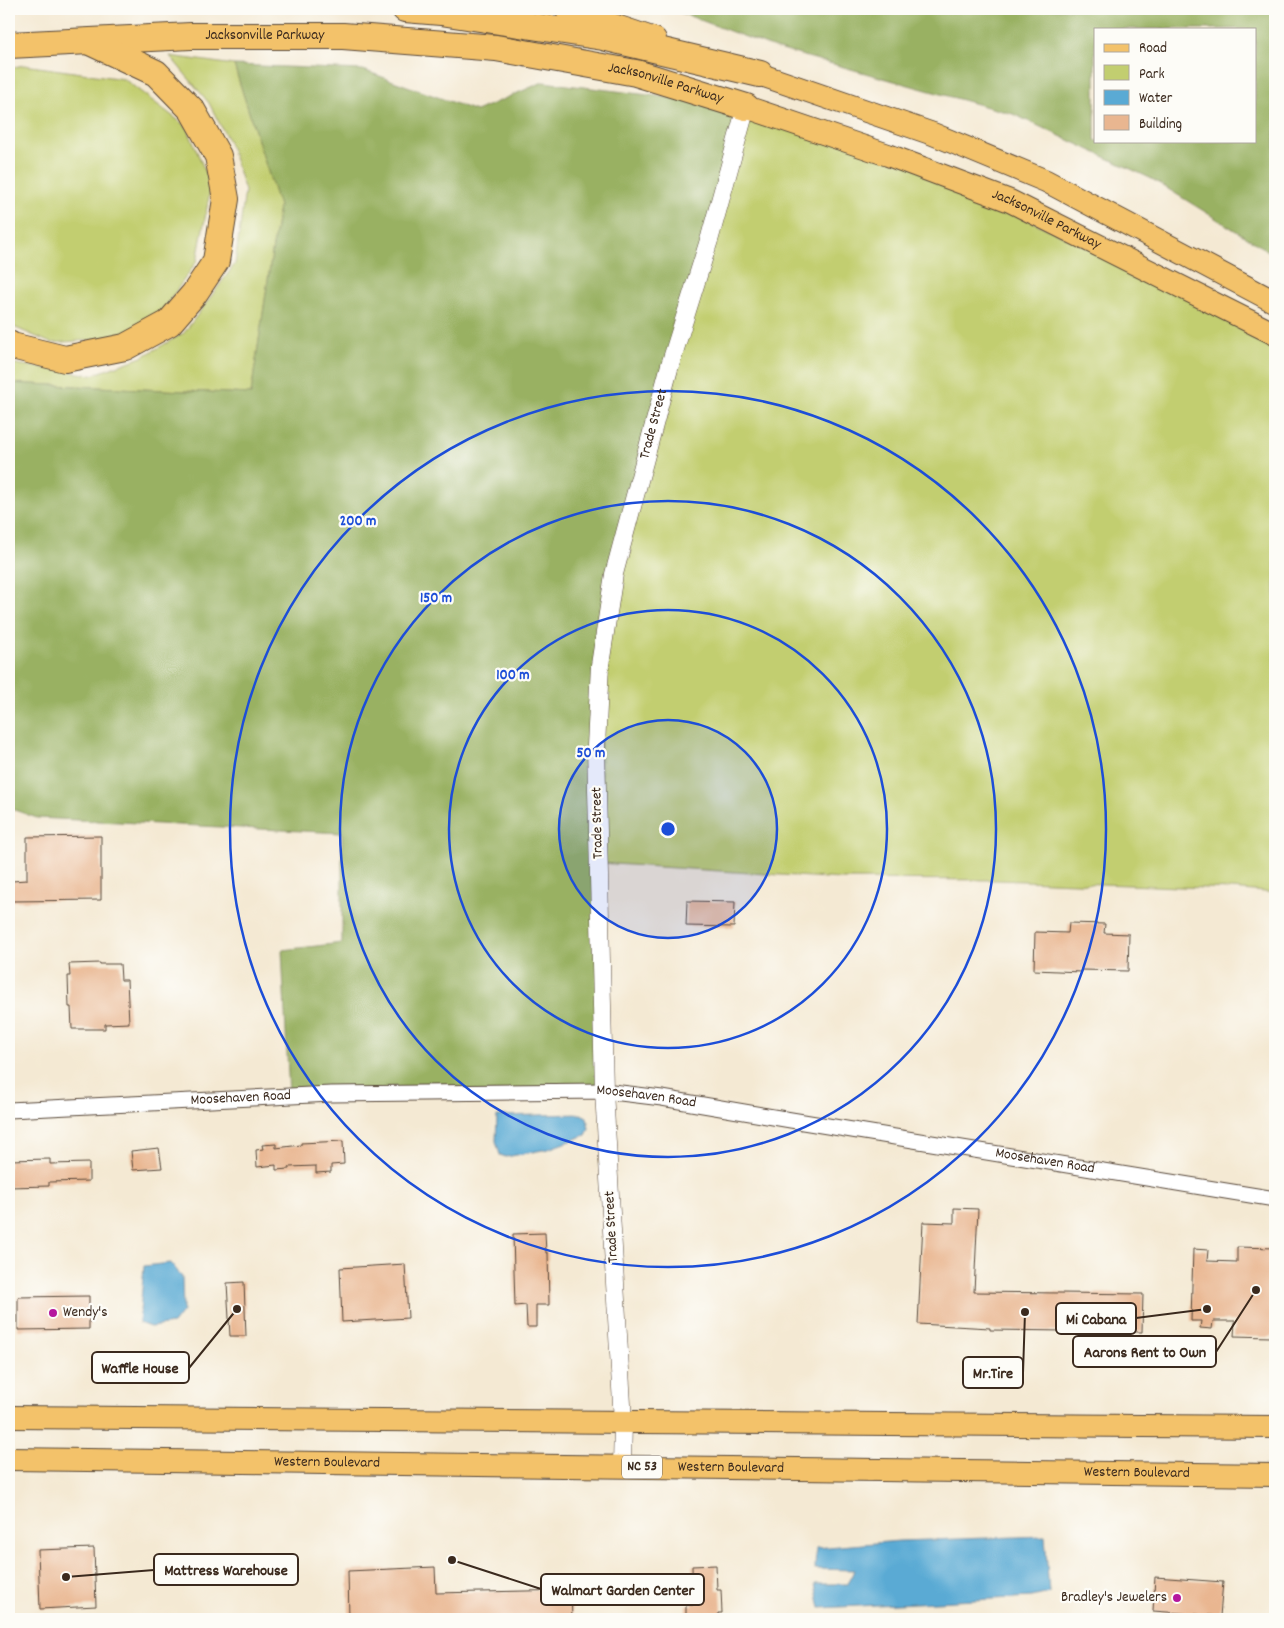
<svg xmlns="http://www.w3.org/2000/svg" width="1284" height="1628" viewBox="0 0 1284 1628" font-family="Dekko,sans-serif">
<rect width="100%" height="100%" fill="#fdfcf7"/>
<filter id="ink" filterUnits="userSpaceOnUse"><feTurbulence type="fractalNoise" baseFrequency=".02" numOctaves="2"/><feDisplacementMap in="SourceGraphic" scale="10" xChannelSelector="R" yChannelSelector="G"/><feConvolveMatrix kernelMatrix="1 2 1 2 8 2 1 2 1" color-interpolation-filters="sRGB"/></filter>
<filter id="wash" filterUnits="userSpaceOnUse"><feTurbulence type="fractalNoise" baseFrequency=".0096" numOctaves="4" result="noise"/><feDisplacementMap in="SourceGraphic" scale="20" xChannelSelector="R" yChannelSelector="G"/><feGaussianBlur stdDeviation="1.12" result="paint"/><feColorMatrix in="noise" values="0 0 0 0 0 0 0 0 0 0 0 0 0 0 0 0 0 1.4 0 .05"/><feComposite in="paint" operator="in"/></filter>
<g filter="url(#wash)">
<rect width="100%" height="100%" fill="#f4e9d3"/>
<g fill="#c2ce70" stroke="#7e7c47">
<polygon points="170,56 234,65 279,206 251,394 9,383 9,363 92,375 142,357 184,333 235,264 245,191 229,142 209,103"/>
<polygon points="24,65 124,79 187,127 211,186 197,261 155,321 104,339 51,343 9,325 9,68"/>
<polygon points="746,107 888,155 1275,334 1275,893 1232,889 998,880 841,879 599,863 596,746 614,574"/>
</g>
<g fill="#99b162" stroke="#6a6e40" fill-rule="evenodd">
<path d="M671,9H1275V255L1152,179L1013,114L775,48ZM1095,29H1255V141H1095Z"/>
<polygon points="234,65 363,70 476,111 543,82 746,107 670,365 600,665 604,1091 289,1096 282,950 342,943 342,833 37,818 9,808 9,383 251,394 279,206"/>
</g>
<g fill="#5aaad4" stroke="#4a6a79">
<polygon points="581,1114 587,1117 589,1129 586,1135 548,1149 506,1157 500,1155 496,1141 497,1116"/>
<polygon points="171,1263 182,1277 183,1311 173,1324 150,1327 139,1323 144,1266"/>
<polygon points="1045,1536 1049,1593 1032,1597 820,1608 815,1584 848,1584 854,1570 815,1569 816,1548 899,1541"/>
</g>
<g id="blocks">
<g fill="#e9b690">
<polygon points="101,836 101,900 12,901 12,881 27,880 27,837"/>
<polygon points="687,901 735,902 734,927 686,926"/>
<polygon points="1069,923 1105,924 1104,933 1129,934 1128,971 1081,970 1081,972 1034,970 1035,932 1068,933"/>
<polygon points="100,963 100,964 120,964 121,980 127,980 129,1023 105,1024 105,1029 72,1029 71,1007 69,1007 68,976 70,976 69,964"/>
<polygon points="343,1141 344,1164 331,1165 331,1172 316,1173 316,1166 289,1167 289,1169 276,1170 276,1165 257,1167 256,1150 263,1149 262,1145 276,1144 276,1148 301,1145 301,1143"/>
<polygon points="159,1148 162,1168 133,1170 131,1151"/>
<polygon points="50,1159 50,1164 89,1163 89,1181 49,1182 49,1186 9,1187 9,1160"/>
<polygon points="954,1208 978,1209 974,1292 1143,1294 1142,1332 990,1330 990,1328 918,1324 923,1222 954,1223"/>
<polygon points="545,1233 546,1253 548,1253 549,1305 536,1305 536,1327 527,1327 526,1305 515,1306 513,1234"/>
<polygon points="1237,1247 1275,1248 1275,1332 1270,1337 1234,1336 1235,1321 1213,1321 1212,1329 1200,1328 1201,1321 1191,1321 1193,1249 1208,1250 1207,1261 1237,1262"/>
<polygon points="405,1264 408,1318 342,1322 340,1268"/>
<polygon points="244,1282 246,1336 230,1336 227,1283"/>
<polygon points="89,1296 89,1329 18,1330 18,1297"/>
<polygon points="94,1548 96,1606 40,1609 38,1550"/>
<polygon points="716,1565 717,1590 721,1590 722,1613 718,1613 718,1619 694,1619 694,1617 686,1617 686,1605 693,1605 692,1566"/>
<polygon points="435,1567 436,1593 571,1590 572,1619 349,1619 348,1571"/>
<polygon points="1155,1577 1223,1582 1220,1616 1153,1611"/>
</g>
</g>
</g>
<g filter="url(#ink)">
<use href="#blocks" fill-opacity="0" stroke="#574739" stroke-width="1"/>
<g fill="none" stroke-linecap="round" stroke-linejoin="round">
<g stroke="#574739" stroke-width="17">
<g id="minor">
<path id="s1" d="M9,1110L331,1094L604,1091L662,1098L791,1120L1275,1199"/>
</g>
</g>
<g stroke="#574739" stroke-width="19">
<g id="tertiary">
<path id="s2" d="M622,1467L623,1422L604,1091L596,746L600,665L614,574L670,365L710,237L746,107"/>
</g>
</g>
<g stroke="#574739" stroke-width="24">
<g id="primary">
<polyline points="566,9 655,39"/>
<polyline points="744,69 933,134 1046,181 1275,302"/>
<path id="s3" d="M746,107L888,155L1010,201L1275,334"/>
<polyline points="9,1417 1275,1427"/>
<path id="s4" d="M9,1459L1275,1475"/>
</g>
</g>
<g stroke="#574739" stroke-width="28">
<g id="motorway">
<polyline points="405,9 441,12 603,37 760,74"/>
<path id="s5" d="M9,45L191,36H343L496,48L636,73L746,107"/>
<polyline points="9,344 12,346 65,359 125,347 169,323 194,294 216,261 226,199 218,156 192,110 156,73 90,42"/>
</g>
</g>
<use href="#minor" stroke="#fff" stroke-width="15"/>
<use href="#tertiary" stroke="#fff" stroke-width="18"/>
<use href="#primary" stroke="#f3c26a" stroke-width="22"/>
<use href="#motorway" stroke="#f3c26a" stroke-width="26"/>
</g>
</g>
<circle cx="668" cy="829" r="109" fill="#1d4ed8" fill-opacity=".12"/>
<g fill="none" stroke="#1d4ed8" stroke-width="2.5">
<circle cx="668" cy="829" r="109"/>
<circle cx="668" cy="829" r="219"/>
<circle cx="668" cy="829" r="328"/>
<circle cx="668" cy="829" r="438"/>
</g>
<g fill="#b5179e" stroke="#fdfcf7" stroke-width="2">
<circle cx="53" cy="1313" r="5"/>
<circle cx="1177" cy="1598" r="5"/>
</g>
<g text-anchor="middle" dominant-baseline="central" stroke-width="4.5" stroke-linejoin="round" paint-order="stroke">
<rect fill="#fdfcf7" stroke="#75695f" stroke-width="1" x="622" y="1455.5" width="40" height="23" rx="4"/>
<g font-size="14" font-weight="bold" fill="#3b2a1e">
<text x="642" y="1467">NC 53</text>
</g>
<g font-size="15" fill="#3b2a1e" stroke="#fdfcf7">
<text stroke="none"><textPath href="#s5" startOffset="256">Jacksonville Parkway</textPath></text>
<text stroke="none"><textPath href="#s5" startOffset="661">Jacksonville Parkway</textPath></text>
<text stroke="none"><textPath href="#s3" startOffset="321">Jacksonville Parkway</textPath></text>
<text stroke="none"><textPath href="#s2" startOffset="1050">Trade Street</textPath></text>
<text transform="translate(598 823) rotate(-91)">Trade Street</text>
<text stroke="none"><textPath href="#s1" startOffset="232">Moosehaven Road</textPath></text>
<text stroke="none"><textPath href="#s1" startOffset="638">Moosehaven Road</textPath></text>
<text stroke="none"><textPath href="#s1" startOffset="1042">Moosehaven Road</textPath></text>
<text transform="translate(612 1227) rotate(-93)">Trade Street</text>
<text stroke="none"><textPath href="#s4" startOffset="318">Western Boulevard</textPath></text>
<text stroke="none"><textPath href="#s4" startOffset="722">Western Boulevard</textPath></text>
<text stroke="none"><textPath href="#s4" startOffset="1128">Western Boulevard</textPath></text>
</g>
<g font-size="15" fill="#3b2a1e" stroke="#fdfcf7" text-anchor="start">
<text x="63" y="1313">Wendy's</text>
<text x="1167" y="1598" text-anchor="end">Bradley's Jewelers</text>
</g>
</g>
<circle cx="668" cy="829" r="8" fill="#1d4ed8" stroke="#fdfcf7" stroke-width="2.5"/>
<g font-size="15" text-anchor="middle" font-weight="bold" fill="#1d4ed8" stroke="#fdfcf7" stroke-width="4.5" stroke-linejoin="round" paint-order="stroke">
<text x="358" y="525">200 m</text>
<text x="436" y="602">150 m</text>
<text x="513" y="679">100 m</text>
<text x="591" y="757">50 m</text>
</g>
<path fill="none" stroke="#3b2a1e" stroke-width="2" d="M1207 1309L1136 1318M1256 1290L1216 1352M237 1309L189 1368M1025 1312L1023 1373M66 1577L154 1570M452 1560L541 1589"/>
<g fill="#3b2a1e" stroke="#fdfcf7" stroke-width="2">
<circle cx="1207" cy="1309" r="5"/>
<circle cx="1256" cy="1290" r="5"/>
<circle cx="237" cy="1309" r="5"/>
<circle cx="1025" cy="1312" r="5"/>
<circle cx="66" cy="1577" r="5"/>
<circle cx="452" cy="1560" r="5"/>
</g>
<g fill="#fdfcf7" stroke="#3b2a1e" stroke-width="2">
<rect x="1056" y="1303" width="80" height="31" rx="5"/>
<rect x="1073" y="1336" width="143" height="31" rx="5"/>
<rect x="92" y="1352" width="97" height="31" rx="5"/>
<rect x="963" y="1357" width="60" height="31" rx="5"/>
<rect x="154" y="1554" width="144" height="31" rx="5"/>
<rect x="541" y="1574" width="163" height="31" rx="5"/>
</g>
<g font-size="16" text-anchor="middle" font-weight="bold" fill="#3b2a1e">
<text x="1096" y="1324">Mi Cabana</text>
<text x="1145" y="1357">Aarons Rent to Own</text>
<text x="140" y="1373">Waffle House</text>
<text x="993" y="1378">Mr.Tire</text>
<text x="226" y="1575">Mattress Warehouse</text>
<text x="623" y="1595">Walmart Garden Center</text>
</g>
<rect width="1284" height="1628" fill="none" stroke="#fdfcf7" stroke-width="30"/>
<rect x="1094" y="28" width="162" height="115" fill="#fdfcf7" stroke="#afa8a0"/>
<rect x="1104" y="44" width="25" height="8" fill="#f3c26a" stroke="#afa8a0"/>
<text x="1139" y="52" font-size="15" fill="#3b2a1e">Road</text>
<rect x="1104" y="65" width="25" height="15" fill="#c2ce70" stroke="#afa8a0"/>
<text x="1139" y="78" font-size="15" fill="#3b2a1e">Park</text>
<rect x="1104" y="90" width="25" height="15" fill="#5aaad4" stroke="#afa8a0"/>
<text x="1139" y="102" font-size="15" fill="#3b2a1e">Water</text>
<rect x="1104" y="115" width="25" height="15" fill="#e9b690" stroke="#afa8a0"/>
<text x="1139" y="128" font-size="15" fill="#3b2a1e">Building</text>
</svg>
